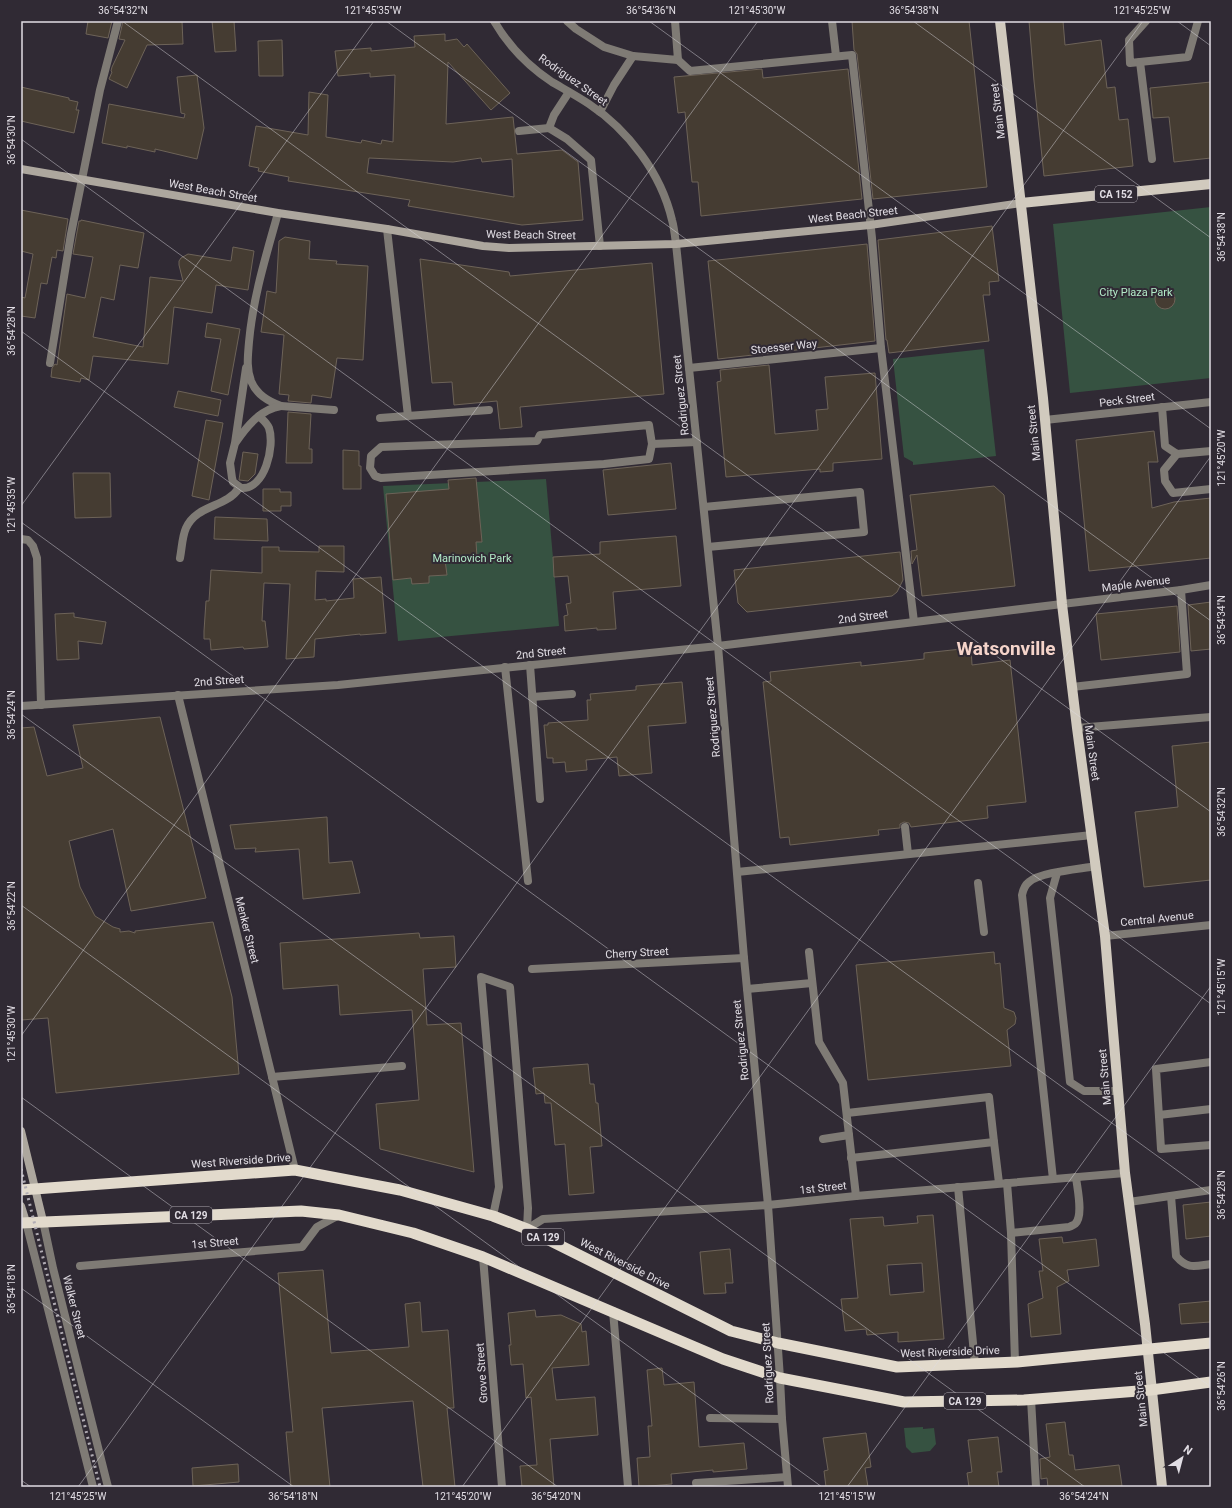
<svg xmlns="http://www.w3.org/2000/svg" width="1232" height="1508" viewBox="0 0 1232 1508" font-family="Roboto,sans-serif">
<rect width="100%" height="100%" fill="#302a34"/>
<g fill="#365241">
<polygon points="1211,207 1211,378 1070,393 1053,224"/>
<polygon points="984,349 996,456 913,465 913,462 904,457 893,359"/>
<polygon points="546,479 559,626 398,641 383,486"/>
<polygon points="923,1427 923,1429 934,1428 936,1444 930,1451 912,1453 906,1447 904,1428"/>
</g>
<g fill="#453c32" stroke="#6d6358" fill-rule="evenodd">
<polygon points="88,21 112,21 108,38 86,34"/>
<polygon points="123,21 182,21 183,44 147,45 127,88 109,79 112,72 111,71 112,67 125,40 119,39"/>
<polygon points="212,21 234,21 236,51 215,52"/>
<polygon points="852,21 969,21 987,187 873,199 857,54 854,50"/>
<polygon points="1029,21 1063,21 1065,45 1101,40 1107,88 1115,87 1119,120 1128,119 1133,166 1044,176 1034,81"/>
<path d="M445,34V41L457,39L464,47L467,44L510,93L491,110L448,62L446,124L513,117L517,154L562,150L578,162L583,220L522,225L408,206L410,200L288,181L289,177L258,171L259,168L249,166L256,126L308,135L309,92L328,95L326,137L361,143L362,140L381,144L382,140L393,142L395,75L370,77V73L338,76L335,51L371,48V51L415,47L414,36ZM369,158L453,162L481,158L482,162L512,159L514,197L367,173Z"/>
<polygon points="282,40 283,76 259,76 258,41"/>
<polygon points="762,69 763,78 848,69 862,199 701,216 698,182 692,182 685,112 678,113 674,77"/>
<polygon points="197,75 204,128 197,159 155,149 155,152 127,146 127,148 102,143 109,104 184,118 185,114 181,113 177,77"/>
<polygon points="1211,82 1211,158 1174,162 1169,117 1153,118 1150,88"/>
<polygon points="21,87 69,98 69,100 78,102 76,110 79,110 74,133 21,121"/>
<polygon points="21,210 68,219 63,251 57,250 56,258 52,257 47,284 41,283 35,318 21,316 21,297 25,298 33,254 21,251"/>
<polygon points="81,220 144,233 138,268 120,265 114,300 101,297 93,337 143,347 150,277 183,281 179,265 179,261 181,258 188,254 231,261 233,247 254,251 248,290 216,285 212,313 174,307 168,364 93,356 89,380 81,378 80,382 51,377 52,368 55,364 57,365 67,294 85,298 93,257 73,254 79,221 81,221"/>
<polygon points="992,226 999,281 989,282 990,295 983,295 989,341 889,353 887,340 886,340 878,240"/>
<polygon points="285,237 310,241 309,259 337,261 336,264 368,266 363,360 337,358 331,398 312,395 311,403 288,401 289,395 279,394 284,335 261,332 267,291 276,293 279,241"/>
<polygon points="867,244 875,341 718,359 708,261"/>
<polygon points="420,259 509,272 510,276 652,263 664,394 520,407 522,427 500,429 497,401 454,405 452,382 432,383"/>
<circle cx="1165" cy="299" r="10"/>
<polygon points="207,323 240,329 228,395 211,391 221,339 205,337"/>
<polygon points="769,365 775,434 818,430 816,410 828,409 825,377 875,373 882,459 833,463 833,471 820,472 820,469 726,477 717,382 721,381 720,370"/>
<polygon points="178,391 221,400 218,416 174,407"/>
<polygon points="288,412 311,414 309,449 312,449 312,463 286,463"/>
<polygon points="206,420 223,423 209,500 192,496"/>
<polygon points="1154,431 1158,462 1148,462 1152,508 1174,502 1211,498 1211,558 1089,571 1076,440"/>
<polygon points="343,450 359,451 359,466 361,466 361,489 343,489"/>
<polygon points="243,452 258,454 255,474 248,481 239,480"/>
<polygon points="671,463 676,509 608,515 603,470"/>
<polygon points="73,473 110,473 111,517 75,518"/>
<polygon points="476,478 482,542 476,542 477,557 445,560 447,575 429,576 429,583 412,584 411,578 393,580 386,494 449,489 448,480"/>
<polygon points="994,486 1004,495 1015,586 922,596 917,555 912,564 911,551 917,550 910,495"/>
<polygon points="263,489 280,489 280,492 291,492 291,506 281,506 281,511 263,511"/>
<polygon points="215,517 267,519 268,541 214,539"/>
<polygon points="676,536 681,586 613,592 616,629 597,630 597,628 565,631 564,616 568,615 566,604 571,603 568,576 554,577 553,557 600,554 600,542"/>
<polygon points="319,546 344,546 344,572 316,571 315,600 326,599 326,601 354,598 353,579 381,577 386,633 360,635 360,634 315,639 314,657 286,659 290,584 264,583 262,621 265,621 268,647 244,649 243,647 211,650 210,639 204,639 204,631 206,601 209,601 211,570 262,573 262,547 279,547 279,551 319,552"/>
<polygon points="900,552 903,580 897,592 892,596 747,612 738,603 734,570"/>
<polygon points="1211,602 1211,649 1191,651 1188,605"/>
<polygon points="1177,606 1180,652 1101,660 1096,614"/>
<polygon points="74,613 74,617 106,622 102,644 78,641 79,659 57,660 55,614"/>
<polygon points="971,648 972,665 1010,660 1026,802 987,806 988,818 911,827 909,823 904,822 900,824 900,828 878,830 879,835 790,845 789,837 780,838 763,682 771,681 770,672 861,662 861,666 924,659 924,653"/>
<polygon points="682,682 686,723 648,726 652,773 619,776 617,757 586,760 587,770 566,772 565,762 553,763 553,758 547,758 544,725 548,725 548,723 588,720 587,700 591,700 590,694 636,690 636,686"/>
<polygon points="160,717 206,898 131,911 113,829 69,841 80,887 95,916 113,927 120,929 120,932 129,931 135,933 135,931 213,922 232,997 239,1074 56,1093 48,1018 21,1020 21,728 34,727 47,776 83,768 73,725"/>
<polygon points="1211,742 1211,880 1144,887 1135,812 1178,807 1172,746"/>
<polygon points="327,817 329,863 352,861 360,893 303,899 299,849 255,852 256,848 235,849 230,825"/>
<polygon points="419,933 420,938 454,936 456,967 423,969 427,1025 461,1023 474,1172 380,1149 376,1104 419,1100 412,1010 340,1015 338,985 283,989 280,943"/>
<polygon points="994,952 995,964 1000,963 1004,1008 1014,1012 1016,1018 1015,1024 1007,1030 1011,1066 868,1080 856,965"/>
<polygon points="588,1064 590,1084 594,1084 596,1103 598,1103 602,1146 590,1147 594,1193 569,1195 565,1144 555,1145 551,1103 545,1103 544,1093 536,1094 533,1068"/>
<polygon points="1211,1202 1211,1236 1186,1239 1183,1205"/>
<path d="M933,1215L944,1339L898,1342V1332L867,1335L866,1329L845,1331L841,1299L858,1298L850,1219L883,1217L884,1226L918,1223L917,1216ZM922,1263L924,1292L890,1295L887,1265Z"/>
<polygon points="1062,1237 1063,1243 1096,1239 1099,1266 1067,1270 1069,1281 1057,1287 1061,1334 1031,1337 1028,1304 1043,1298 1039,1271 1043,1271 1039,1239"/>
<polygon points="730,1249 733,1283 725,1283 726,1293 704,1294 700,1252"/>
<polygon points="323,1270 331,1353 409,1347 405,1304 420,1302 422,1332 448,1330 454,1408 447,1408 455,1487 423,1487 413,1401 322,1408 330,1487 291,1487 286,1432 293,1432 278,1273"/>
<polygon points="1211,1301 1211,1322 1181,1324 1179,1304"/>
<polygon points="535,1310 536,1317 561,1315 581,1324 582,1332 586,1331 589,1365 552,1368 556,1400 595,1397 598,1435 550,1439 554,1487 522,1487 520,1466 537,1465 531,1397 526,1398 523,1364 511,1365 509,1345 511,1345 508,1313"/>
<polygon points="662,1368 664,1385 694,1382 699,1447 744,1443 747,1469 713,1472 713,1470 671,1474 672,1484 639,1487 637,1458 650,1457 648,1426 652,1426 647,1370"/>
<polygon points="1065,1422 1069,1455 1073,1455 1075,1470 1119,1465 1122,1486 1048,1487 1047,1478 1041,1479 1040,1459 1050,1457 1046,1424"/>
<polygon points="866,1433 871,1467 865,1468 868,1487 826,1487 824,1471 828,1470 823,1438"/>
<polygon points="998,1437 1002,1472 997,1472 999,1487 969,1487 967,1473 972,1472 968,1440"/>
<polygon points="238,1464 239,1482 193,1486 192,1468"/>
</g>
<g fill="none" stroke-linecap="round" stroke-linejoin="round">
<g stroke="#7f7b75" stroke-width="8">
<polyline points="567,21 576,29 604,47 633,56 614,85 600,112"/>
<polyline points="832,21 836,56"/>
<polyline points="1146,21 1129,40 1130,63 1188,57 1198,21"/>
<polyline points="633,56 678,60 675,21"/>
<polyline points="678,60 690,71 852,55 872,238 881,348 914,622"/>
<polyline points="1140,62 1152,159"/>
<polyline points="549,128 567,139 591,160 600,246"/>
<polyline points="519,131 549,128 554,115 569,92"/>
<path d="M278,213C266,256 253,297 249,342C248,355 246,368 251,381C257,395 268,401 281,406L334,410"/>
<polyline points="387,229 408,416"/>
<polyline points="50,363 71,234 100,90 118,21"/>
<path d="M246,368L235,443L230,463L232,478L233,482L241,488C265,490 275,446 269,428C267,423 263,420 259,416"/>
<polyline points="689,368 881,348"/>
<polyline points="1162,407 1165,446 1177,454 1211,451"/>
<polyline points="380,418 489,410"/>
<polygon points="649,425 652,444 649,459 604,464 381,478 375,476 370,468 371,456 381,447 537,441 540,435"/>
<path d="M236,442C247,426 261,409 281,406"/>
<polyline points="652,444 697,442"/>
<polyline points="1177,454 1164,470 1165,481 1173,493 1211,489"/>
<polyline points="704,507 860,492 864,532 708,547"/>
<polyline points="21,539 28,540 33,546 37,558 41,705"/>
<path d="M180,558C182,548 182,537 186,528C197,504 226,508 239,488"/>
<polyline points="530,665 540,799"/>
<polyline points="505,667 528,881"/>
<polyline points="1072,687 1187,674 1181,590"/>
<polyline points="532,697 572,694"/>
<polyline points="1077,728 1211,717"/>
<polyline points="905,827 908,854"/>
<polyline points="737,872 1092,835"/>
<polyline points="1057,873 1050,898 1070,1082 1084,1091 1118,1091"/>
<polyline points="978,883 984,932"/>
<polyline points="809,952 819,1042 843,1083 856,1196"/>
<polyline points="747,989 812,983"/>
<polyline points="1211,1062 1156,1069 1161,1149 1211,1145"/>
<polyline points="272,1077 402,1066"/>
<polyline points="847,1113 989,1097 994,1142 851,1158"/>
<polyline points="1159,1115 1211,1109"/>
<polyline points="823,1139 849,1135"/>
<polyline points="994,1142 999,1183"/>
<path d="M1053,1179L1022,895C1023,890 1025,885 1029,882C1040,872 1080,869 1096,866"/>
<polyline points="1007,1183 1011,1233 1015,1362"/>
<polyline points="958,1187 975,1364"/>
<path d="M1171,1196L1176,1256C1188,1270 1195,1266 1211,1264"/>
<polyline points="1129,1202 1211,1190"/>
<polyline points="493,1216 499,1187 481,977 510,987 528,1208 527,1229"/>
<path d="M1011,1233L1069,1227C1071,1226 1074,1225 1075,1224C1084,1216 1077,1188 1076,1177"/>
<polyline points="1031,1399 1036,1487"/>
<polyline points="710,1418 782,1419"/>
<polyline points="696,1483 787,1477"/>
</g>
<g stroke="#7f7b75" stroke-width="8">
<polyline points="1045,420 1211,402"/>
<polyline points="178,695 295,1170"/>
<polyline points="21,706 338,685 718,646 1062,604"/>
<polyline points="1105,936 1211,925"/>
<polyline points="532,969 744,958"/>
<polyline points="43,1221 53,1268 108,1487"/>
<polyline points="26,1222 93,1487"/>
<polyline points="527,1229 543,1219 768,1205 856,1196 1125,1173"/>
<polyline points="483,1257 502,1487"/>
<polyline points="80,1266 302,1247 317,1227 339,1215"/>
<polyline points="613,1311 628,1487"/>
<polyline points="780,1378 782,1419 788,1487"/>
</g>
<g stroke="#7f7b75" stroke-width="8">
<path d="M494,21C508,45 529,67 552,82C564,89 577,96 589,104C628,130 661,173 672,220C674,227 675,236 676,244L718,646L744,958L768,1205L780,1378"/>
<polyline points="1062,604 1181,590 1211,585"/>
</g>
<g stroke="#ada79e" stroke-width="8">
<polyline points="21,169 278,213 387,229 483,246 509,248 676,244 870,225 1021,203"/>
<polyline points="21,1131 43,1221"/>
<polyline points="21,1206 26,1222"/>
</g>
<g stroke="#d1cabe" stroke-width="10">
<polyline points="1000,21 1043,398 1062,604 1077,728 1105,936 1125,1173 1145,1324 1162,1487"/>
<polyline points="1021,203 1211,184"/>
</g>
<g stroke="#e2dacc" stroke-width="11">
<polyline points="21,1190 295,1170 400,1190 493,1216 527,1229 731,1331 778,1343 897,1367 1017,1362 1211,1343"/>
<polyline points="21,1223 301,1211 339,1215 413,1233 483,1257 723,1359 780,1378 904,1402 1024,1400 1151,1390 1211,1382"/>
</g>
<polyline stroke="#b1acb4" stroke-width="3" stroke-dasharray="2 4" stroke-linecap="butt" points="21,1169 100,1487"/>
</g>
<path fill="none" stroke="#e1dde4" stroke-width="1" stroke-opacity="0.45" d="M122,21L1211,812M386,21L1211,621M649,21L1211,429M913,21L1211,238M1177,21L1211,46M21,139L1211,1004M21,331L1211,1195M21,506L374,21M21,522L1211,1387M21,714L1085,1487M21,905L822,1487M21,1036L758,21M21,1097L558,1487M21,1288L294,1487M21,1480L31,1487M78,1487L1143,21M462,1487L1211,456M847,1487L1211,986"/>
<g text-anchor="middle" dominant-baseline="central" stroke-width="4" stroke-linejoin="round" paint-order="stroke">
<g fill="#302a34" stroke="#aca7af" stroke-width="1">
<rect x="1095" y="186" width="42" height="16" rx="3"/>
<rect x="170" y="1207" width="42" height="16" rx="3"/>
<rect x="522" y="1229" width="42" height="16" rx="3"/>
<rect x="944" y="1393" width="42" height="16" rx="3"/>
</g>
<g font-size="10" font-weight="bold" fill="#e1dde4">
<text x="1116" y="194">CA 152</text>
<text x="191" y="1215">CA 129</text>
<text x="543" y="1237">CA 129</text>
<text x="965" y="1401">CA 129</text>
</g>
<g font-size="11" fill="#e1dde4" stroke="#302a34">
<text transform="translate(573 80) rotate(35)">Rodriguez Street</text>
<text transform="translate(998 111) rotate(-97)">Main Street</text>
<text transform="translate(213 191) rotate(10)">West Beach Street</text>
<text transform="translate(853 215) rotate(-6)">West Beach Street</text>
<text transform="translate(531 235) rotate(1)">West Beach Street</text>
<text transform="translate(784 347) rotate(-6)">Stoesser Way</text>
<text transform="translate(681 395) rotate(-96)">Rodriguez Street</text>
<text transform="translate(1127 400) rotate(-7)">Peck Street</text>
<text transform="translate(1034 433) rotate(-96)">Main Street</text>
<text transform="translate(1136 584) rotate(-7)">Maple Avenue</text>
<text transform="translate(863 617) rotate(-7)">2nd Street</text>
<text transform="translate(541 653) rotate(-6)">2nd Street</text>
<text transform="translate(219 681) rotate(-4)">2nd Street</text>
<text transform="translate(713 717) rotate(-95)">Rodriguez Street</text>
<text transform="translate(1092 753) rotate(82)">Main Street</text>
<text transform="translate(1157 919) rotate(-6)">Central Avenue</text>
<text transform="translate(247 930) rotate(76)">Menker Street</text>
<text transform="translate(637 953) rotate(-3)">Cherry Street</text>
<text transform="translate(741 1040) rotate(-96)">Rodriguez Street</text>
<text transform="translate(1105 1077) rotate(-95)">Main Street</text>
<text transform="translate(241 1161) rotate(-4)">West Riverside Drive</text>
<text transform="translate(823 1188) rotate(-6)">1st Street</text>
<text transform="translate(215 1243) rotate(-5)">1st Street</text>
<text transform="translate(625 1264) rotate(27)">West Riverside Drive</text>
<text transform="translate(74 1307) rotate(76)">Walker Street</text>
<text transform="translate(950 1352) rotate(-2)">West Riverside Drive</text>
<text transform="translate(768 1363) rotate(-93)">Rodriguez Street</text>
<text transform="translate(482 1373) rotate(-94)">Grove Street</text>
<text transform="translate(1141 1399) rotate(-96)">Main Street</text>
</g>
<g font-size="11" fill="#b2eac7" stroke="#302a34">
<text x="1136" y="292">City Plaza Park</text>
<text x="472" y="558">Marinovich Park</text>
</g>
<g font-size="19" font-weight="bold" fill="#f5d4ca" stroke="#302a34">
<text x="1006" y="648">Watsonville</text>
</g>
</g>
<rect width="1232" height="1508" fill="none" stroke="#302a34" stroke-width="44"/>
<g transform="translate(1182 1458) rotate(36)" stroke="#302a34" stroke-width="3" paint-order="stroke">
<path d="M0-3L7 15L0 10L-7 15Z" fill="#e1dde4"/>
<text y="-6" font-size="11" font-weight="bold" text-anchor="middle" fill="#e1dde4">N</text>
</g>
<rect x="22" y="22" width="1188" height="1464" fill="none" stroke="#e1dde4" stroke-width="1.5"/>
<g font-size="10" text-anchor="middle" fill="#e1dde4">
<text x="123" y="14">36°54'32"N</text>
<text x="373" y="14">121°45'35"W</text>
<text x="651" y="14">36°54'36"N</text>
<text x="757" y="14">121°45'30"W</text>
<text x="914" y="14">36°54'38"N</text>
<text x="1142" y="14">121°45'25"W</text>
<text transform="translate(11 140) rotate(-90)" y="4">36°54'30"N</text>
<text transform="translate(1221 237) rotate(-90)" y="4">36°54'38"N</text>
<text transform="translate(11 331) rotate(-90)" y="4">36°54'28"N</text>
<text transform="translate(1221 458) rotate(-90)" y="4">121°45'20"W</text>
<text transform="translate(11 505) rotate(-90)" y="4">121°45'35"W</text>
<text transform="translate(1221 620) rotate(-90)" y="4">36°54'34"N</text>
<text transform="translate(11 715) rotate(-90)" y="4">36°54'24"N</text>
<text transform="translate(1221 812) rotate(-90)" y="4">36°54'32"N</text>
<text transform="translate(11 906) rotate(-90)" y="4">36°54'22"N</text>
<text transform="translate(1221 987) rotate(-90)" y="4">121°45'15"W</text>
<text transform="translate(11 1034) rotate(-90)" y="4">121°45'30"W</text>
<text transform="translate(1221 1195) rotate(-90)" y="4">36°54'28"N</text>
<text transform="translate(11 1289) rotate(-90)" y="4">36°54'18"N</text>
<text transform="translate(1221 1386) rotate(-90)" y="4">36°54'26"N</text>
<text x="78" y="1500">121°45'25"W</text>
<text x="293" y="1500">36°54'18"N</text>
<text x="463" y="1500">121°45'20"W</text>
<text x="556" y="1500">36°54'20"N</text>
<text x="847" y="1500">121°45'15"W</text>
<text x="1084" y="1500">36°54'24"N</text>
</g>
</svg>
